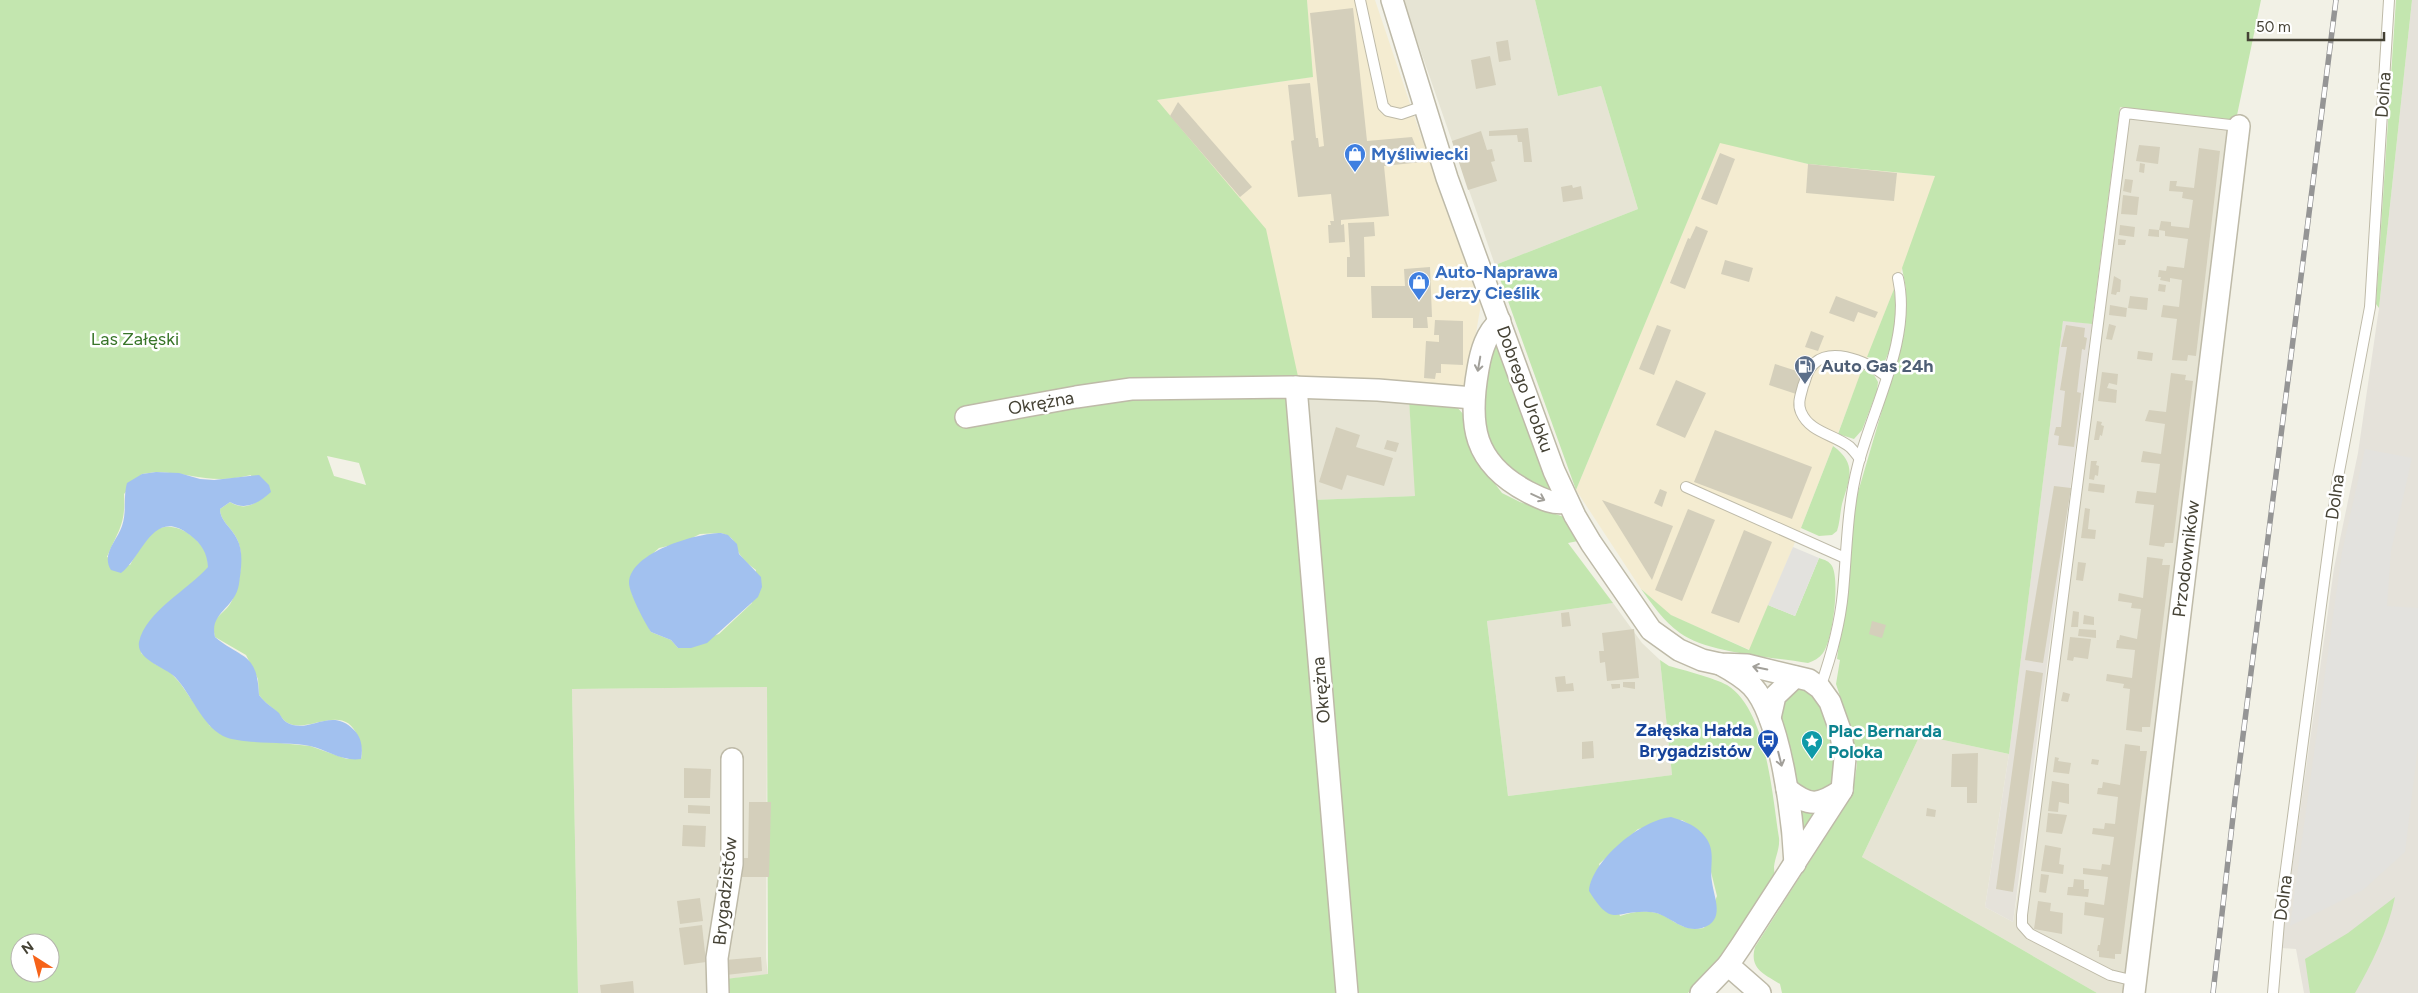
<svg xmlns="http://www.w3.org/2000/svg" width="2418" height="993" viewBox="0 0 2418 993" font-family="Figtree,sans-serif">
<rect width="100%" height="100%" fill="#f2f1e6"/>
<g fill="#e6e4d4">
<polygon points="1403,0 1535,0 1558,96 1601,86 1638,209 1495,265"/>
<polygon points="2120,107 2236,120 2123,993 2097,993 1862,857 1920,735 2009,754 1985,907 2013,922 2038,769"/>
<polygon points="1303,397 1409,400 1416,496 1312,500"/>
<polygon points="1613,603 1642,643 1660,660 1672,775 1508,796 1487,621"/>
<polygon points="767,687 766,958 768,975 725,979 710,993 578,993 572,689"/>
</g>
<g fill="#f4ecd1">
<polygon points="1307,0 1375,0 1446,210 1481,304 1466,390 1299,381 1157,100 1312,77"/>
<polygon points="1720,142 1808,164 1935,176 1921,220 1801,528 1750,650 1670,615 1641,589 1576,490"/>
</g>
<g fill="#e5e2da">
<polygon points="2412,0 2418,0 2418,993 2304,993 2296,949 2281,948 2334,568 2358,453 2379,308"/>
<polygon points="2063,320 2092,324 2013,922 1985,907 2009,754"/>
</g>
<g fill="#c3e6af" fill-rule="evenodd">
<path d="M0,0H1307L1313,77L1157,100L1266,229L1299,381L1339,993H725V979L768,974L767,687L572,689L578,993H0ZM327,456L359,463L366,485L334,476ZM156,472C194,473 211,485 251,475L258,501C248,508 240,508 230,502L220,509C220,521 232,528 237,539C243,551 241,567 239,580C238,588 232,603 227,608C216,619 211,620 215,637L246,655L258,679L259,695C265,703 272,707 278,713C281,716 283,720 286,722C307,736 344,700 358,737C361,745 363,750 361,759H347L310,746L260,741L210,726L180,683L169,671L155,664L141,653L164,607L192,585L208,568C208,564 208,559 207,556C202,539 176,520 158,529C145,536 137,553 130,565L107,557C118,531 126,524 124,494L142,474ZM721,533C738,538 733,545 741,556C745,561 750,566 756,570L752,603L719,634L678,648L671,640L651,632L632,594L648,558L659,548L682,543L700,534ZM20,943H50V973H20Z"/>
<path d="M1535,0H2261L2236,120L2120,107L2092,324L2063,321L2009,754L1920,735L1862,857L2097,993H1782L1780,984C1764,974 1749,969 1755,947L1846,805L1855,778L1857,764L1852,732L1836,684L1840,660L1837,659L1846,592L1854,506L1904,335L1906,289L1902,268L1935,176L1808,164L1720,143L1576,490L1495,265L1638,209L1601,86L1558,96Z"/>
<polygon points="2396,0 2412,0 2379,308 2376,304"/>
<polygon points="1894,289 1897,313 1892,344 1883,366 1873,358 1867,357"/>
<polygon points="1494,344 1498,345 1551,488 1547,492 1526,483 1500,460 1482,425 1489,346"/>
<polygon points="1862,369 1874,375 1878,382 1877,391 1862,430 1854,439 1838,434"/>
<path d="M1409,400L1456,406L1464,415L1480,464L1502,493L1520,502L1570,519L1583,540L1568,543L1613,603L1487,621L1508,796L1672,775L1660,660L1669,666C1684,670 1714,678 1727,685C1767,710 1772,795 1779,838C1780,849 1775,857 1774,867C1774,871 1775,874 1774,879L1723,953L1688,993H1352L1312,500L1415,496ZM1682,820L1701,832L1717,896L1704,928C1676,932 1672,914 1651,912C1641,910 1630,913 1620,916L1599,864L1638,829Z"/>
<path d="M1833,446C1858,464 1849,479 1842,504C1840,513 1840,522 1837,531L1832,535L1819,536L1801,528Z"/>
<path d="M1819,558C1825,560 1829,561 1832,566C1840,580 1833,640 1823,653C1819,658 1814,661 1808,663C1772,657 1707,653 1680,633C1663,621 1653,605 1641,589L1671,615L1749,650L1768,605L1795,616Z"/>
<path d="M1795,687L1805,688C1810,692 1816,697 1819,702C1832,723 1842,769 1827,790L1807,794L1794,781L1778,714L1779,698Z"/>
<polygon points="1796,807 1816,811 1803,835"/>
<path d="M2395,897C2388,931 2372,963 2355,993H2310L2305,959L2348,933Z"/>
</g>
<g fill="#e3e2de">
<polygon points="2365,449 2412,458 2391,551 2387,606 2418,608 2418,746 2405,852 2363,890 2290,926 2342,552"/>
<polygon points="1793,547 1819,558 1795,616 1768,605"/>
</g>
<g fill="#a2c1ef">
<path d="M156,472L179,473L200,479L214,480L259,475L269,485L271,492C259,503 246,511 230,502L220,509C220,521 232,528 237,539C244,552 241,570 239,584C235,609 209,612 215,637C243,660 257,652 259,695C265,703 272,707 279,713C281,716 283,720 286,722C308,736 331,705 354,730C362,738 363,749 361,759C343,762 327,750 310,746C286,741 241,745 223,736C201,724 192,695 175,677C165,667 136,660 139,642C146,611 188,590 208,567C207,553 202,544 190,535C153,506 143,556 121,573L111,570C101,554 117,541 122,526C127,512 123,497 127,483L142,474Z"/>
<path d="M721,533L728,535L737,544L739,554L761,577L762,587L758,597L707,643L691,648H678L671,640L651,632C645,623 629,593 629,583C630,552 697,533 721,533Z"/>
<path d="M1671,817C1681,820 1693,824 1701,832C1718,849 1709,863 1712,882C1714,898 1726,921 1702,928C1681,934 1668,912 1649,912C1614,910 1613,929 1589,891C1592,860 1641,820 1671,817Z"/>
</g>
<g fill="#d4cfbb">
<polygon points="1353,8 1367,141 1412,137 1422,162 1384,166 1389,216 1341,220 1341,225 1344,224 1345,242 1329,243 1328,225 1331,225 1330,221 1334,221 1331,194 1298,197 1291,141 1294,140 1288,85 1310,83 1316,138 1318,138 1319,147 1324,146 1310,13"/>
<polygon points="1508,40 1511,60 1499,62 1496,42"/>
<polygon points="1490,56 1496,85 1476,89 1471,60"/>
<polygon points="1178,102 1252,187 1240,197 1170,116"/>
<polygon points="1528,128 1532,162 1524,162 1522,142 1518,142 1517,135 1489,136 1489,131"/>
<polygon points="1481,131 1487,150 1492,149 1495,161 1491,162 1497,181 1468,190 1452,141"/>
<polygon points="2139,145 2160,147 2158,164 2136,161"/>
<polygon points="2199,148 2220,151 2196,356 2188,355 2187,361 2172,360 2177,319 2161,317 2163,305 2179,307 2182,280 2170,278 2170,282 2160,280 2161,277 2158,277 2159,270 2166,271 2167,266 2184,268 2188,239 2165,236 2165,231 2159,230 2161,221 2171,222 2171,226 2189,228 2193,200 2182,198 2183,192 2169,191 2170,181 2177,181 2176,186 2194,188"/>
<polygon points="1720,153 1735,159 1717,205 1701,199"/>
<polygon points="2140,163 2145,164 2144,173 2139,172"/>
<polygon points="1808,164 1897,173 1894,201 1806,193"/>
<polygon points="2125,179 2133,180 2131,193 2123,191"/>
<polygon points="1572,185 1573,188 1581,186 1583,199 1563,202 1561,187"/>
<polygon points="2123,195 2139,197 2137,215 2121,214"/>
<polygon points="1374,222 1375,236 1364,237 1365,277 1347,277 1347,257 1350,257 1348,223"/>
<polygon points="2120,225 2135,227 2134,237 2119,235"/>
<polygon points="1696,226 1708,231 1685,289 1670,283 1688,238 1690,239"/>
<polygon points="2149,229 2159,230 2159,237 2148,236"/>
<polygon points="2118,239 2126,240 2125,245 2118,245"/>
<polygon points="1725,260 1753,268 1749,282 1721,274"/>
<polygon points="1430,267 1432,317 1427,317 1428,328 1413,328 1413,318 1372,318 1371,286 1405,286 1404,269"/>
<polygon points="2114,276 2121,280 2120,292 2117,292 2116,295 2111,294"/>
<polygon points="2159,284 2166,285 2165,292 2158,291"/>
<polygon points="1836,296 1878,312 1875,318 1858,312 1854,322 1829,313"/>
<polygon points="2130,296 2148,298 2147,310 2128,308"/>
<polygon points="2110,305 2127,308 2126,317 2109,315"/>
<polygon points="1435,320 1463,321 1463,365 1441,364 1441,373 1436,373 1435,379 1424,378 1426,341 1439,342 1439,335 1434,335"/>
<polygon points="2109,324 2116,326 2112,340 2106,339"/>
<polygon points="1657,325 1671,330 1654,375 1639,369"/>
<polygon points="2066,325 2085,328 2084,337 2087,338 2085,350 2082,349 2077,392 2081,393 2074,447 2058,445 2059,436 2054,435 2056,427 2061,427 2065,391 2060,390 2067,347 2061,347"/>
<polygon points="1811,331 1824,336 1818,351 1805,347"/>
<polygon points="2138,351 2153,353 2152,361 2137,359"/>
<polygon points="1775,364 1806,374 1799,395 1769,385"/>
<polygon points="2102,372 2118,374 2117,385 2109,383 2107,388 2117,390 2116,403 2098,401"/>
<polygon points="2171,373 2186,375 2185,380 2193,381 2173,543 2165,543 2164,547 2149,545 2154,505 2135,503 2137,491 2156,493 2160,464 2141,462 2143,451 2161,454 2165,424 2145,421 2149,410 2166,412"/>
<polygon points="1676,380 1706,393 1685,438 1656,425"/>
<polygon points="2097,421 2102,422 2101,425 2104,426 2102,436 2100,435 2099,440 2094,440"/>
<polygon points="1336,427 1360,435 1356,447 1393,458 1384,486 1347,475 1342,490 1319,482"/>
<polygon points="1715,430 1812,467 1792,519 1694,482"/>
<polygon points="1387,440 1399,443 1396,452 1384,449"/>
<polygon points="2091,461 2097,461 2096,465 2099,466 2098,476 2095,475 2094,480 2089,479"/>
<polygon points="2089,483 2105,485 2104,493 2088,491"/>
<polygon points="2054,486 2071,488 2043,663 2025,660"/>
<polygon points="1660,489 1667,492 1662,507 1654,503"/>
<polygon points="1602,500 1673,526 1652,580"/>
<polygon points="2085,508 2090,509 2088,529 2096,530 2095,539 2081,538"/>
<polygon points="1688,509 1715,520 1682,601 1655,590"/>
<polygon points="1744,530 1772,542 1739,623 1711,613"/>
<polygon points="2147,557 2163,559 2162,565 2170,565 2150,727 2142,727 2142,732 2126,730 2130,689 2123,688 2124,684 2106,681 2107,674 2132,678 2135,650 2116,648 2117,640 2119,640 2120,635 2137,639 2141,609 2131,608 2132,603 2118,601 2119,593 2143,598"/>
<polygon points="2078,562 2086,563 2083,581 2076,580"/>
<polygon points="2073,611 2079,612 2078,627 2071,627"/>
<polygon points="1569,612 1571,626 1562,627 1561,613"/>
<polygon points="2084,615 2094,617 2094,625 2083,624"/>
<polygon points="1872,621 1886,625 1882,638 1869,634"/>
<polygon points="1634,629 1639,678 1607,681 1605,662 1600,663 1599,651 1604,651 1602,633"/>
<polygon points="2079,629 2096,630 2096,638 2078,636"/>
<polygon points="2070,637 2091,639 2088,659 2074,657 2073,661 2067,660"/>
<polygon points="2026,670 2043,673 2013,892 1996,889"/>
<polygon points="1565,676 1566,684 1573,683 1574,691 1557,692 1555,677"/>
<polygon points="1623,682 1635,682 1635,689 1623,687"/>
<polygon points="1611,684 1620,684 1620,688 1612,689"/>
<polygon points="2063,692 2070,694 2068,702 2061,701"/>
<polygon points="1593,741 1594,758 1582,759 1582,742"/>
<polygon points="2125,744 2140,746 2140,751 2147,751 2121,954 2115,954 2115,959 2099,957 2099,951 2097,951 2098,945 2100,945 2104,918 2084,915 2085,902 2104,905 2108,877 2083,874 2083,868 2101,870 2102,864 2110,865 2114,837 2092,834 2093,828 2104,829 2105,823 2115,824 2118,797 2097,794 2098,788 2102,788 2103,782 2120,785"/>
<polygon points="1978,753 1977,803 1967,803 1967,787 1951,787 1952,754"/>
<polygon points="2055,757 2059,758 2058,761 2071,763 2069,774 2053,772"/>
<polygon points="2092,759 2099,760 2098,765 2091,764"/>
<polygon points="684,768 711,769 710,798 684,798"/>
<polygon points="2052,781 2069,784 2069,804 2059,802 2058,812 2048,811"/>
<polygon points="749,802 771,802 769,877 742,877 743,858 748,858"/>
<polygon points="688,805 710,806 710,814 688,813"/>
<polygon points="1927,808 1936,810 1935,817 1926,816"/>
<polygon points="2048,813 2067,815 2062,834 2046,832"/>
<polygon points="683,825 706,826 705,847 682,846"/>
<polygon points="2045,845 2061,848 2059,864 2064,865 2063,874 2041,871"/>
<polygon points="2041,874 2049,875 2046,893 2039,892"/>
<polygon points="2074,879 2084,880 2084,889 2089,889 2088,897 2067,895 2068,887 2073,887"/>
<polygon points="700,898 703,921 680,924 677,901"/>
<polygon points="2038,901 2051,903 2050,911 2063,913 2062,934 2034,929"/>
<polygon points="702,925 706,962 684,965 679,928"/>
<polygon points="761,957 762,971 726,975 725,960"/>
<polygon points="633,981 634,993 601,993 600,985"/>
</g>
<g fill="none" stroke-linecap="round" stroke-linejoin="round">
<g stroke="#bebaa8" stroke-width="12">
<g id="service">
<polyline points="1360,0 1383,106 1388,111 1401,114 1424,106"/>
<path d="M1860,459C1857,455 1853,450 1850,447C1834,434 1810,433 1801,412C1797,403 1801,395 1803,386C1805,382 1806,376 1808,372C1823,341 1868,362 1886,376"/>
<polyline points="1686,487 1845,558"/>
<path d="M1820,688C1831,657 1840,625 1843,592C1847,549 1847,507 1858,465C1873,407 1912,338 1898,278"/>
<polyline points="2135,981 2110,975 2030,934 2022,925 2022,915 2125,113 2239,126"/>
<polyline points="2273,993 2279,922 2338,477 2370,307 2389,0"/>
</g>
</g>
<g stroke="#bebaa8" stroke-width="24">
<g id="minor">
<polyline points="1392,0 1447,178 1554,471 1575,516 1591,543 1651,630 1679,650 1702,660 1720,664 1747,665 1809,680 1820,688 1830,702 1840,730 1845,758 1842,790 1741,946 1728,965 1701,993"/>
<path d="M1500,321C1486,333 1481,351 1478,369C1468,425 1473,463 1528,492C1542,499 1553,505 1568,502"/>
<polyline points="1296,387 1347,993"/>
<polyline points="966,417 1076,397 1131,389 1291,387 1378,390 1473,398"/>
<path d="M1720,664C1731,670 1743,677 1752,686C1781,717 1793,820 1795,864"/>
<polyline points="1770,718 1775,696 1795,677"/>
<path d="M1787,789C1810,807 1818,806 1842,790"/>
<polyline points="1728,965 1760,993"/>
<polyline points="718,993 717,958 732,864 732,759"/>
<polyline points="2134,993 2239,126"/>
</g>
</g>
<use href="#service" stroke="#fff" stroke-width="10"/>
<use href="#minor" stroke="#fff" stroke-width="21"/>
<g stroke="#959595" stroke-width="5.5">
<polyline id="rail" points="2213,993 2235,799 2336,0"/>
</g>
<use href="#rail" stroke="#fff" stroke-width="4" stroke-dasharray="11" stroke-linecap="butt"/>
</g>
<defs><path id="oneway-shaft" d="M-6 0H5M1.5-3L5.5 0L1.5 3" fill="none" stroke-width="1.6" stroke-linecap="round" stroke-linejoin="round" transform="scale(1.25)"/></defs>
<g stroke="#a2a09a">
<use href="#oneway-shaft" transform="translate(1479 364) rotate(100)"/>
<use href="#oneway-shaft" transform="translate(1538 497) rotate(25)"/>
<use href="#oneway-shaft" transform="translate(1760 668) rotate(-168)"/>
<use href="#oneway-shaft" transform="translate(1780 759) rotate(76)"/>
</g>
<defs>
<g id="shop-pin" transform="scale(1.125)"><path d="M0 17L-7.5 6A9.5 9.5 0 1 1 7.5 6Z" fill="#3f7fe0" stroke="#fff"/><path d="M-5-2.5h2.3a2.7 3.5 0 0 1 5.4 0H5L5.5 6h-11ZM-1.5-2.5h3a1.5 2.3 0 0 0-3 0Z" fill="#fff"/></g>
<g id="fuel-pin" transform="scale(1.125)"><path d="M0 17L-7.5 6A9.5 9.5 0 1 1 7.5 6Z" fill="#5c6f8a" stroke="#fff"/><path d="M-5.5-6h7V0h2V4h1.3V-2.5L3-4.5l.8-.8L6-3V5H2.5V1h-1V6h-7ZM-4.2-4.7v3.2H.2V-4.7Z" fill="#fff"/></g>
<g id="bus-pin" transform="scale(1.125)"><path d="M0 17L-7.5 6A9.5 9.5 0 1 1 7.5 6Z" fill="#1a4fb4" stroke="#fff"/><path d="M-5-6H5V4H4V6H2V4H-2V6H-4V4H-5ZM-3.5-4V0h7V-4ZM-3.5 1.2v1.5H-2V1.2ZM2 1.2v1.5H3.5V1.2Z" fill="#fff"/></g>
<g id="sight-pin" transform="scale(1.125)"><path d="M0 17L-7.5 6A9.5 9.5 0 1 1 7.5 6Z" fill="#0f9aa8" stroke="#fff"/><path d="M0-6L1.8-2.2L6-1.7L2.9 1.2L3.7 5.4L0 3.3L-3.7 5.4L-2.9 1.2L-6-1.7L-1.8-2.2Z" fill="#fff"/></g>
</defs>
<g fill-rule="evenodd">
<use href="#shop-pin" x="1355" y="154"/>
<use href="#shop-pin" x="1419" y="282"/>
<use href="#fuel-pin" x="1805" y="366"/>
<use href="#bus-pin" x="1768" y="740"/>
<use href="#sight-pin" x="1812" y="741"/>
</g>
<g text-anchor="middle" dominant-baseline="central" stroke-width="5" stroke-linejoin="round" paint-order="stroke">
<g font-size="18" fill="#454235" stroke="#fff">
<text transform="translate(2383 95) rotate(-86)">Dolna</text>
<text transform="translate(1525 389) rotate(70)">Dobrego Urobku</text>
<text transform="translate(1041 403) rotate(-10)">Okrężna</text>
<text transform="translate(2335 497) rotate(-82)">Dolna</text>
<text transform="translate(2186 559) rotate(-83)">Przodowników</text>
<text transform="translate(1321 690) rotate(-95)">Okrężna</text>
<text transform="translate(725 891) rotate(-84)">Brygadzistów</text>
<text transform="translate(2283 898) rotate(-83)">Dolna</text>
</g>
<g font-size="18" font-weight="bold" fill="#366cbe" stroke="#fff" text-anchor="start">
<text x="1371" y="154">Myśliwiecki</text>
<text x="1435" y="272">Auto-Naprawa<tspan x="1435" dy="21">Jerzy Cieślik</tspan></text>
</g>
<g font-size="18" fill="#387529" stroke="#fff">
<text x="135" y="339">Las Załęski</text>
</g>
<g font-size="18" font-weight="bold" fill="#4e5e75" stroke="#fff" text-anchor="start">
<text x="1821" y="366">Auto Gas 24h</text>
</g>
<g font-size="18" font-weight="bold" fill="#164399" stroke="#fff" text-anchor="end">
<text x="1752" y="730">Załęska Hałda<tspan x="1752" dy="21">Brygadzistów</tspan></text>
</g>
<g font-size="18" font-weight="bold" fill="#0d838f" stroke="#fff" text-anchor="start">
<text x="1828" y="731">Plac Bernarda<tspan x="1828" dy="21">Poloka</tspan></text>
</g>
</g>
<g transform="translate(35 958) rotate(324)"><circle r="24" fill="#ffffff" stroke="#b5b3ae"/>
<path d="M0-4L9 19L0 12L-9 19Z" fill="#f66319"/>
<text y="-8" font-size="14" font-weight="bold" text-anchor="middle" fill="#454235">N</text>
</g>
<path d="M2248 32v8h136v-8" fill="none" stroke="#454235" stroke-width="2.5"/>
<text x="2256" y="32" font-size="15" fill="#454235" stroke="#ffffff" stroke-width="4" paint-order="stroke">50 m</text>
</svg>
